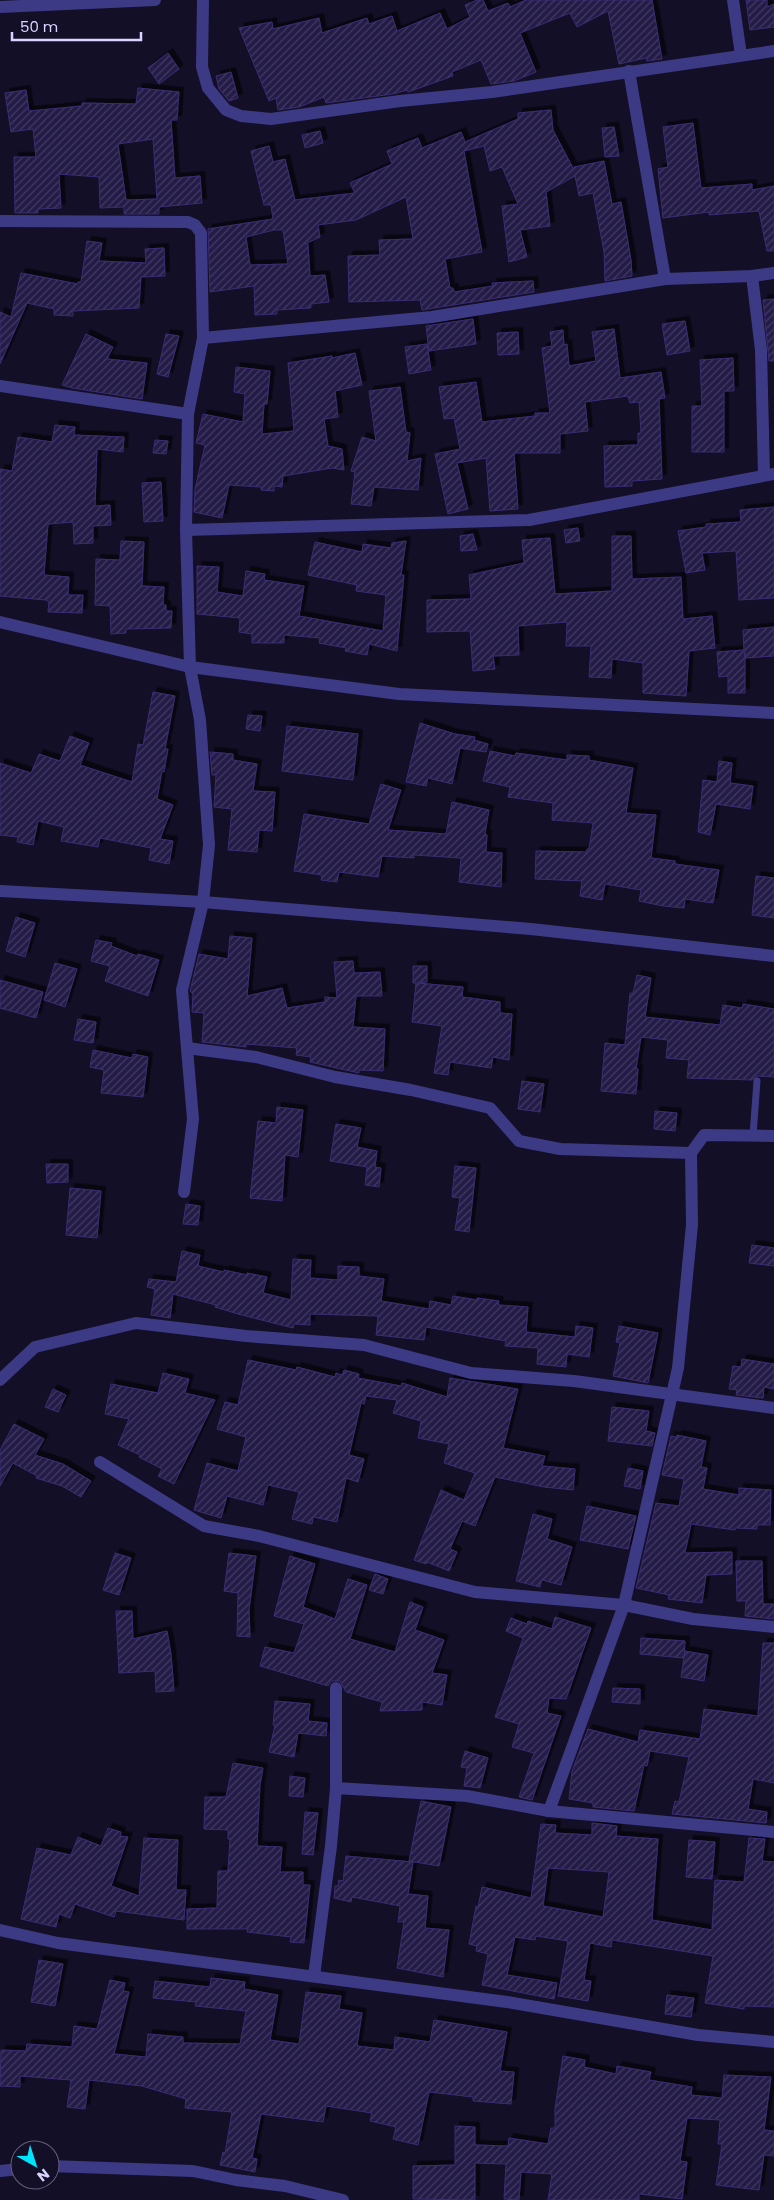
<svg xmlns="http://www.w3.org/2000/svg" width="774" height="2200" viewBox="0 0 774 2200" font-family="Poppins,sans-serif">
<defs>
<pattern id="building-hatch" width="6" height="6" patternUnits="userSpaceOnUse" patternTransform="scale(1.25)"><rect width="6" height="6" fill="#241b47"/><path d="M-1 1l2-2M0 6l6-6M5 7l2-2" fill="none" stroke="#433b63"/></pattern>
<filter id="shadow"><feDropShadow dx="4.5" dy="-4.5" stdDeviation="0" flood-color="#0009"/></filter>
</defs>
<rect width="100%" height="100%" fill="#130f26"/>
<g fill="url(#building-hatch)" stroke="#3b2d73" fill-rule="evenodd" filter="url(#shadow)">
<polygon points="477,0 483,0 488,11 508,3 510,7 526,0 652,0 662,59 647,61 646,58 619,64 608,11 577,27 570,13 520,33 536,72 514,81 491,84 481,60 452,72 453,76 408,92 407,90 393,94 326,103 324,97 299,107 278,110 276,98 269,101 239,28 272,22 273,29 319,18 322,33 367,18 369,24 392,16 397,31 440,13 447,29 470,17 465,5"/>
<polygon points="746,0 767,0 767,7 774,4 774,27 750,30"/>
<polygon points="168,53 179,69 159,84 148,68"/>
<polygon points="231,72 238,98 229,101 219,89 216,76"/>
<path d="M138,88L179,92L177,120H171L175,178L200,176L202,203L159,207V214H124V207L100,208L99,177L59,174L61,208L38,209V213H15L14,157H36L33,129L11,132L5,93L26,90L29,111L82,106V103L136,104ZM153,139L157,199L126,200L118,144Z"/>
<path d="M551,110L553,130L574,170V167L604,161L612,204L621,202L631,260L632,276L605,281L604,252L593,193L579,196L575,176L546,192L550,226L520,230L527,257L509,262L502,206L518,204L502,167L490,171L484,146L464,151L482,252L445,259L450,288H453L454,292L493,286L492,283L533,281L534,292L422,310L420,300L349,302L348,256L380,255L379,240L413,239L406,197L356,220L318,225L320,237L305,244H308L310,276L325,275L329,302L311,304V308L277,310V314L255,315L254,286L210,292L208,229L273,219L271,205H264L251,151L269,146L273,162L285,159L295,200L355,193L350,183L392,164L387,151L418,138L422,148L461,132L465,142L518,119V113ZM274,230H283L288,264L250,265L246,237Z"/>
<polygon points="693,123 701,188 752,184 752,190 774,186 774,251 767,251 759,211 709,215 709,212 663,218 658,169 668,167 663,127"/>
<polygon points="614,127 619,156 605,157 602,128"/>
<polygon points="320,131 323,143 305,148 302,135"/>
<polygon points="87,241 102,243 99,261 146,263 145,249 164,248 165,276 141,277 139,308 73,311 73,316 54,315 54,309 27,303 0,364 0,312 11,317 21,273 78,284 78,282 81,282"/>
<polygon points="774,299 774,361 769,361 763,300"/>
<polygon points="473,319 476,344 429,351 426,326"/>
<polygon points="685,321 690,351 667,355 662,324"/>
<polygon points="614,329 620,378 661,372 665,398 659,399 662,479 632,481 632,486 605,487 604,446 638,445 638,433 641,433 639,402 630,403 628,396 585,402 588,431 560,434 560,453 514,453 518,509 490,511 486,458 457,463 468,509 448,514 435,454 460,449 454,418 444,419 439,387 476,382 482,422 535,416 535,413 550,413 542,348 552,346 550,332 563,330 564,345 567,344 569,366 596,361 592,332"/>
<polygon points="518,332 519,354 498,355 497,333"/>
<polygon points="86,334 113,347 107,359 147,363 142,399 72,388 62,385"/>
<polygon points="166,334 179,336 168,377 157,374"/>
<polygon points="427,344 431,370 409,374 405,347"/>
<polygon points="355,353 362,385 335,391 338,417 324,419 328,446 342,449 344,470 332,468 283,476 282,487 274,486 274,491 261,490 261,487 229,485 222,518 194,512 195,489 205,445 196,443 203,414 243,422 245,394 234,392 236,367 270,371 267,404 264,404 262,434 294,431 288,363 332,356 332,358"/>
<polygon points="733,358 734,391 724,391 724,452 692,452 692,406 702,406 700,360"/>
<polygon points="400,387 406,432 410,433 407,461 421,458 418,490 374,487 371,506 351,504 355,472 351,471 362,437 376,441 369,391"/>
<polygon points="55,425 75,427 74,435 124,437 123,452 97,449 95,506 110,505 111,525 93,526 93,543 74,544 73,522 48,524 44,575 69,577 68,595 83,595 82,613 48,612 49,602 46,600 0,596 0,469 12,471 18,437 52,442"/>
<polygon points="155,440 168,441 166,454 153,453"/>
<polygon points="161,482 163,521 144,522 142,483"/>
<polygon points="774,507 774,598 739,600 736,551 702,553 705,570 686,573 678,531 706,527 706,524 741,522 740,510"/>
<polygon points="578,528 580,541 566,543 564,530"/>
<polygon points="473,534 477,550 461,551 460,536"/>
<polygon points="612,536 631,536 632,579 681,577 683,619 712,616 715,648 689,651 686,696 643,693 643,663 612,659 611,678 589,677 591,646 566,646 567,622 518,626 519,655 493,656 495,669 473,671 470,631 427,632 427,600 471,599 469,575 524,563 522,540 550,538 555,594 612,591"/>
<polygon points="121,541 144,542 142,586 164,587 163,605 166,605 166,611 172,611 171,628 126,629 126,633 111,634 110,606 95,605 96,559 120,560"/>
<polygon points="406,541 401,575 404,575 397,651 369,644 367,655 345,651 346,648 319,643 320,638 284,635 284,643 252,643 252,634 239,632 240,618 197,614 197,566 219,567 217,592 243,596 246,571 265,574 264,580 304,586 299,616 383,631 386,595 356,591 357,585 308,575 315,542 362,552 363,544 391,548 392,543"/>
<polygon points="774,627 774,656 745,658 745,652 745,693 728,693 728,676 719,677 717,652 744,650 743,630"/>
<polygon points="153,692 175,696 165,749 168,749 164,772 162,771 157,799 173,805 160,839 173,841 169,864 149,860 151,848 100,838 98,847 61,841 64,827 38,821 33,845 17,842 18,837 0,835 0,763 31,773 39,754 60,761 70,736 89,743 80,765 132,782 138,744 143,745"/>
<polygon points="248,715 262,716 260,731 246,729"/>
<polygon points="420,723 455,734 475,737 474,740 488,744 486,752 460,748 452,784 428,778 426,786 406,782"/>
<polygon points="287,726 358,734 353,780 282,771"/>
<polygon points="490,751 515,756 516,753 567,760 567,755 589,756 589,760 633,768 626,813 656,815 651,858 675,861 675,864 719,870 713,903 685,899 684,908 663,906 639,901 641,890 605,884 602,900 580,896 582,881 535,879 536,851 586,852 587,849 589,849 593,823 552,820 553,803 508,797 510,787 483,781"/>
<polygon points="210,752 233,754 233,760 257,764 253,791 275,792 272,831 259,830 257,852 228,850 232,809 214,807 216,775 212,775"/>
<polygon points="719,761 732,763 730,783 753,786 750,809 716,804 710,835 698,832 703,780 717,782"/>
<polygon points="381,784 401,790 388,830 446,834 452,802 489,810 485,833 487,835 486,852 502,853 501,887 459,882 461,858 414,855 414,858 382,856 378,877 339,872 337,882 321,880 322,875 294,871 304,814 369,824"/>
<polygon points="756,876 774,878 774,918 752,915"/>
<polygon points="16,917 35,923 25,957 6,951"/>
<polygon points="230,936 252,938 247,996 282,988 287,1008 325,1002 325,997 337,998 334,962 353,961 354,973 380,972 382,996 356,996 353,1027 385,1029 383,1071 359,1070 359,1073 310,1062 311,1057 296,1055 297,1048 246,1044 246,1047 202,1042 204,1013 192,1012 193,994 190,991 199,954 228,959"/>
<polygon points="96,940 112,943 111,946 137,956 138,954 159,960 148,996 105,981 110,966 91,961"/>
<polygon points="55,963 77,969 65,1007 44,1000"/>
<polygon points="413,966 427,966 427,982 417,983 463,987 462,997 500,1002 500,1013 512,1014 509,1060 493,1057 491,1068 450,1062 448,1075 434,1073 442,1026 412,1022 416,983 413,983"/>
<polygon points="637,975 651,978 645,1017 720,1025 723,1005 742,1008 743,1004 774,1009 774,1077 757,1076 752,1080 687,1078 689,1060 666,1058 668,1040 641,1037 636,1069 638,1069 636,1094 601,1091 605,1043 625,1045 630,993 633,993"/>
<polygon points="0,980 43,992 36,1018 0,1008"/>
<polygon points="78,1019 96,1022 93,1043 74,1040"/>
<polygon points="93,1050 132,1058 133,1054 148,1057 143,1097 101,1093 104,1070 90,1067"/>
<polygon points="522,1081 544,1084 540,1112 518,1109"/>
<polygon points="277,1107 303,1110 298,1157 285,1155 282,1201 250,1198 258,1121 276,1123"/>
<polygon points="655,1111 677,1113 675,1131 654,1129"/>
<polygon points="336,1124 361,1128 357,1147 377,1151 375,1167 381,1168 379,1187 365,1185 367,1167 330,1161"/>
<polygon points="46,1164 68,1164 68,1182 47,1183"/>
<polygon points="455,1166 476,1168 469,1232 455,1230 460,1198 452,1197"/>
<polygon points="70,1188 101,1191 97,1238 66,1235"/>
<polygon points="186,1204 200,1206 198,1225 183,1224"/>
<polygon points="752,1245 774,1248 774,1266 749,1263"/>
<polygon points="182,1251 200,1255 198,1266 224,1272 224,1270 247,1275 247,1273 267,1277 263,1293 291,1300 293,1259 311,1260 310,1278 338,1280 338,1266 359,1267 359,1276 384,1279 381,1301 429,1309 430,1301 451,1305 453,1296 477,1300 477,1298 499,1301 498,1305 528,1307 526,1332 575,1337 576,1326 593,1328 589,1357 567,1354 566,1367 537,1364 538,1348 505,1346 506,1341 426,1327 424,1340 376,1335 378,1316 310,1314 310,1325 294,1324 293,1328 238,1314 215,1307 216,1305 173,1294 170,1318 151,1315 155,1289 147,1287 149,1279 176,1282"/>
<polygon points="619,1326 658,1333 648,1383 613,1376 620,1343 616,1342"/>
<polygon points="742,1359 774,1364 774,1389 764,1387 763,1398 736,1395 737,1390 729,1389 733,1366 741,1367"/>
<polygon points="248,1360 296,1370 297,1367 335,1377 336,1373 342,1375 344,1370 359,1374 358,1378 401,1386 402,1383 447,1397 450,1378 518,1389 503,1448 545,1456 542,1466 575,1469 573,1490 544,1487 495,1477 475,1526 462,1521 450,1549 457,1552 449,1571 427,1562 426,1564 414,1560 441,1490 464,1500 475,1473 444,1463 449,1444 418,1438 421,1421 393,1413 397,1400 366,1396 364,1404 361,1403 349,1455 364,1459 358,1482 346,1478 337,1522 313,1517 312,1524 292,1519 299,1492 268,1485 263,1505 227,1496 221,1518 194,1510 207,1463 238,1471 246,1437 217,1429 225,1402 238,1405"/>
<polygon points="163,1373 189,1379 185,1393 215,1400 174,1484 158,1476 162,1469 139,1457 140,1455 118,1445 129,1419 105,1414 111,1384 158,1393"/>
<polygon points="53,1389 66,1395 58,1412 45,1407"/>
<polygon points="612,1407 649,1411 646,1431 655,1433 652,1446 608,1441"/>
<polygon points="14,1424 44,1439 35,1455 63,1464 91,1481 81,1497 62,1486 36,1478 37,1476 13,1463 0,1486 0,1450"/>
<polygon points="677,1435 706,1441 701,1467 707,1468 703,1489 739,1495 739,1488 771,1490 770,1525 757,1525 757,1529 735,1528 735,1530 691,1524 685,1553 732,1552 732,1574 706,1575 702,1603 668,1599 669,1595 636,1588 656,1503 679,1506 684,1479 662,1475 671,1436 676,1437"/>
<polygon points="628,1468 643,1471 640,1489 624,1486"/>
<polygon points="587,1506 636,1516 628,1549 580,1540"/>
<polygon points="533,1514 552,1519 547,1539 572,1547 561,1585 542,1580 540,1587 516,1581"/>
<polygon points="115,1553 131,1558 119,1595 103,1590"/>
<polygon points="229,1553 256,1556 249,1610 250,1637 237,1636 238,1593 224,1591"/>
<polygon points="290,1556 315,1564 303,1607 335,1619 348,1579 367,1585 350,1639 395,1652 410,1602 423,1607 415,1630 444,1640 432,1673 447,1675 442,1705 422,1702 422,1710 380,1711 382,1702 346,1692 340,1681 332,1681 328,1686 260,1666 265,1647 294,1653 304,1624 274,1616"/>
<polygon points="736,1561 762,1561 763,1604 774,1604 774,1619 745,1616 746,1601 737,1601"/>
<polygon points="375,1574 388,1579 383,1594 369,1590"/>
<polygon points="116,1611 132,1611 133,1639 167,1631 171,1654 174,1691 156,1692 155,1671 119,1673"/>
<polygon points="555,1617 591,1628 566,1699 549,1698 547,1713 561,1716 532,1800 519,1797 534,1753 512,1747 519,1724 495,1717 523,1638 506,1631 511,1618 527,1624 528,1621 552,1629"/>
<polygon points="641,1638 685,1641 684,1658 640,1654"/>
<polygon points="763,1643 774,1643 774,1783 753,1779 748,1809 767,1812 766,1823 672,1814 675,1801 679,1802 689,1757 650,1751 647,1766 644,1765 634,1811 593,1807 593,1803 569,1799 572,1771 588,1729 638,1742 640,1730 700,1739 704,1709 758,1716"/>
<polygon points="685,1651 708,1655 704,1681 681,1677"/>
<polygon points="613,1688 640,1689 640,1704 612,1702"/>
<polygon points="275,1701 310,1704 308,1721 327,1723 326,1736 298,1733 294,1757 269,1752 275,1725 273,1725"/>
<polygon points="465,1751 488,1758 480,1788 464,1786 467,1768 461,1767"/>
<polygon points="233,1763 263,1768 260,1785 257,1846 282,1847 280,1872 303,1872 303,1885 310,1885 304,1943 290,1942 291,1937 247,1932 248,1929 187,1929 187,1909 217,1908 218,1871 228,1871 230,1839 228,1839 228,1830 204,1829 205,1797 226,1797"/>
<polygon points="290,1776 305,1778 303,1797 289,1796"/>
<polygon points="421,1801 451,1807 439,1866 409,1861"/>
<polygon points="305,1812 318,1813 313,1855 302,1854"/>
<path d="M592,1823L617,1826L616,1836L658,1839L652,1920L712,1930L715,1880L744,1882L749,1838L765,1839L762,1861L774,1862V2007L744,2006V2009L705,2003L713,1956L612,1940L611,1947L590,1943L584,1980L591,1981L588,2001L558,1996L568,1941L536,1936L535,1940L515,1937L507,1975L557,1983L554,1999L482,1985L488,1954L476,1951L477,1946L469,1944L476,1906L478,1907L482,1887L531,1898L541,1824L556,1825L555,1833L592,1835ZM548,1868L609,1872L603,1917L543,1906Z"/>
<polygon points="108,1828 121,1832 120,1836 128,1837 111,1886 139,1896 144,1838 178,1840 176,1890 186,1890 184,1920 116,1911 114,1917 75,1904 70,1918 59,1914 56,1927 21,1919 37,1848 71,1855 78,1837 101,1846"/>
<polygon points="689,1840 715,1842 712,1879 686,1877"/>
<polygon points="346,1856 413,1862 408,1894 428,1896 425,1928 449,1930 443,1977 397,1968 404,1922 398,1922 400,1906 352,1897 351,1902 334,1898 335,1886 338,1886 339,1880 343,1881"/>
<polygon points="39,1960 63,1964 55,2006 31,2002"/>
<polygon points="211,1978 245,1982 244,1989 278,1995 270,2040 299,2044 306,1992 341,1996 339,2009 362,2013 357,2046 394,2050 395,2037 430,2042 434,2020 507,2032 500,2071 514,2072 511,2104 473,2101 473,2097 429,2092 418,2145 393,2139 396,2127 370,2121 372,2113 326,2106 323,2122 261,2114 252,2158 257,2159 255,2172 220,2165 223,2152 225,2153 232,2112 185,2108 186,2099 142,2086 89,2080 85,2109 67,2107 71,2080 20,2076 20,2087 0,2086 1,2050 26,2051 27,2044 72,2047 74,2026 97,2029 110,1980 125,1983 123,1991 129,1992 114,2054 146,2057 148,2034 183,2037 183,2043 240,2044 246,2011 195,2006 196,2002 153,1998 155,1981 210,1987"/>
<polygon points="667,1995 694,1998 691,2017 665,2014"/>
<polygon points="563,2056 585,2060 584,2067 616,2074 617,2066 651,2072 649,2080 692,2087 691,2095 722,2098 724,2075 771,2077 764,2130 774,2131 774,2156 764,2155 759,2190 716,2185 722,2144 718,2144 720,2120 687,2118 680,2161 687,2162 682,2199 639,2194 639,2200 548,2200 552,2174 521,2172 519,2200 504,2199 506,2164 475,2163 475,2200 413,2199 413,2166 455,2165 455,2126 475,2127 475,2145 508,2146 509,2138 548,2144 551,2128 555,2128 555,2108"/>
</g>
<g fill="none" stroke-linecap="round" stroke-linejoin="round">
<polyline stroke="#3d3a85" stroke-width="7" points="753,1135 757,1081"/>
<g stroke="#3d3a85" stroke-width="12">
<polyline points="203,0 202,67 208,88 226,110 241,116 271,119 400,101 492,92 774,51"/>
<polyline points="733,0 741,55"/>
<polyline points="0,7 155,0"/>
<polyline points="629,71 665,279"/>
<polyline points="0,221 188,222 195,225 201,233 203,338 188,414 186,530 190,667 200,720 209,845 203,902 182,990 193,1119 184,1192"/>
<polyline points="752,276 761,350 764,475"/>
<polyline points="203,338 432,317 665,279 752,276 774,273"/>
<polyline points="0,386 188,414"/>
<polyline points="186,530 529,520 774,474"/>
<polyline points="0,622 190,667 399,694 774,713"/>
<polyline points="0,891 203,902 531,929 774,956"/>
<polyline points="187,1048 256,1057 335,1077 411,1090 490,1108 519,1141 560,1149 691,1153 704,1135 774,1136"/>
<polyline points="0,1380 35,1347 136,1323 246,1336 364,1345 471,1373 574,1381 774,1408"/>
<polyline points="100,1462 204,1526 259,1536 475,1592 624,1605 693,1619 774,1627"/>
<polyline points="336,1788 336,1688"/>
<polyline points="549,1811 624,1605 678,1368 692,1225 691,1153"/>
<polyline points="0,1930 58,1943 507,2002 698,2035 774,2042"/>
<polyline points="314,1976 331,1846 336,1788 467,1796 549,1811 774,1832"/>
<polyline points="50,2166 193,2171 236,2180 285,2186 343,2200"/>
<polyline points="0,2171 20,2169"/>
</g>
</g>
<g transform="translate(35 2165) rotate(141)"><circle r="24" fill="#130f26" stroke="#625e7d"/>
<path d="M0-4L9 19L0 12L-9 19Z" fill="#00e5ff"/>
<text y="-8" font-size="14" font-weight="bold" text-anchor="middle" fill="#d9d4ff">N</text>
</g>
<path d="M12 32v8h129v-8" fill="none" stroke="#d9d4ff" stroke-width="2.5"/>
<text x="20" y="32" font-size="15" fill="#d9d4ff" stroke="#130f26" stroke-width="4" paint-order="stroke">50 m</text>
</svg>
